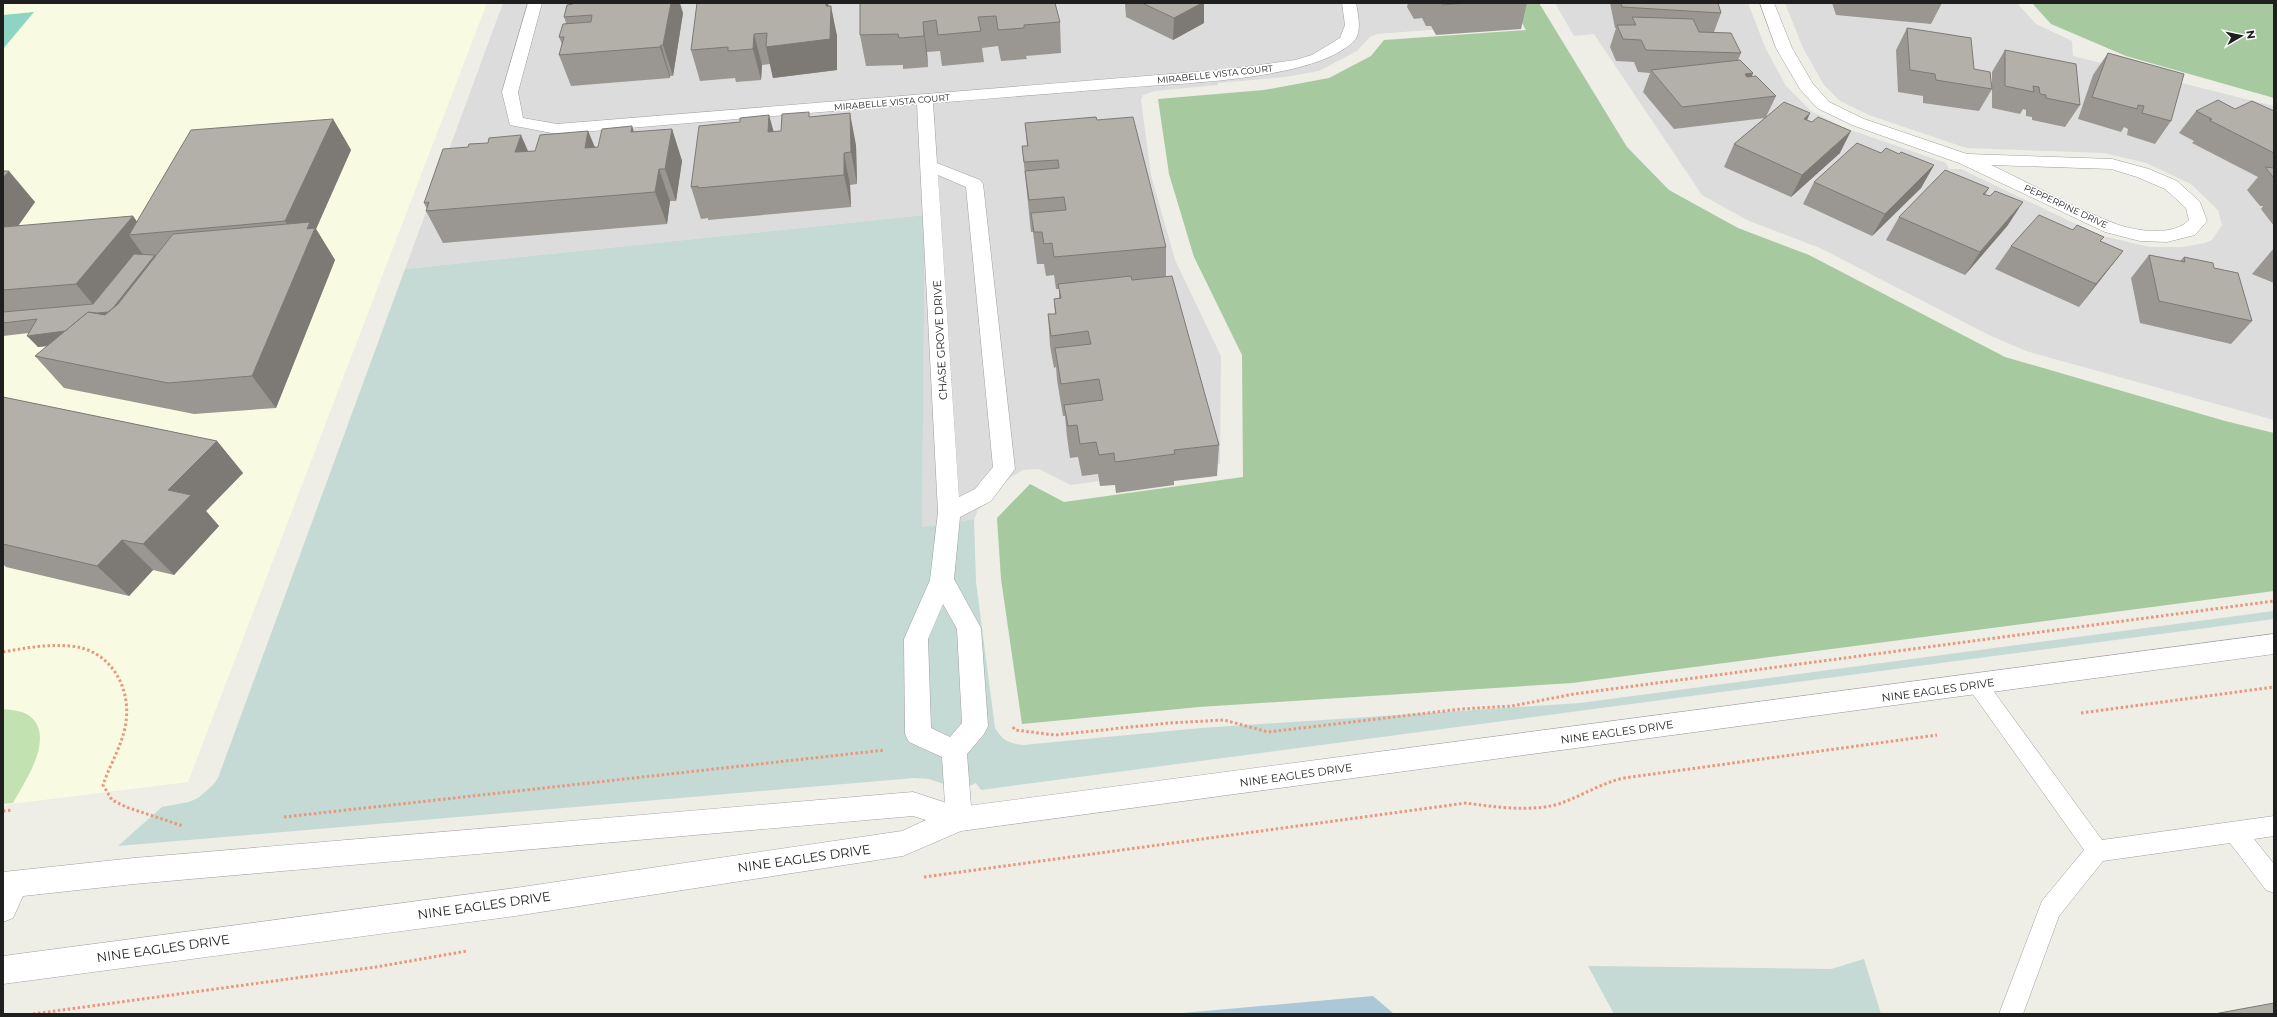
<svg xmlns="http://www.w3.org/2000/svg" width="2277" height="1017" viewBox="0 0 2277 1017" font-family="Montserrat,sans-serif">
<rect width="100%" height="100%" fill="#eeede6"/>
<g fill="#dddcdc">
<polygon points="503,3 1495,3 1508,24 1377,34 1370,37 1357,51 1319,71 1285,77 1218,83 1218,85 1155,91 1143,95 1141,100 1151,175 1175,260 1221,356 1220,464 1071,485 1039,469 1023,470 1011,477 978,510 974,519 922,527 925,215 405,269"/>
<polygon points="1555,3 1748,3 1765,47 1786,86 1811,111 1845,128 1946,163 1949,169 1961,169 2099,235 2149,247 2183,247 2205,243 2212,240 2222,225 2218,210 2191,184 2146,163 2104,153 1966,148 1869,115 1840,101 1824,85 1803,48 1785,3 2017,3 2036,24 2072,41 2073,56 2274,106 2274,420 2026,351 1989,335 1820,248 1749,221 1702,195 1594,34 1574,36"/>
</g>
<polygon fill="#f8fbe2" points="3,3 487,3 188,782 3,805"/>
<path fill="#c3e2b2" d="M3,709C12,710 26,711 32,718C54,740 25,781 13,803L3,804Z"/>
<g fill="#a6c9a0">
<polygon points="1511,3 1539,3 1627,147 1669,190 1738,228 1809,255 2005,357 2225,421 2274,433 2274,591 1572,683 1199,707 1022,724 1001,579 997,518 1030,484 1064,502 1243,477 1242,355 1194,257 1169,174 1158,99 1264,90 1329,78 1371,56 1384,40 1526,30"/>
<polygon points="2032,3 2274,3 2274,98 2126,56 2051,24"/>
</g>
<g fill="#c5dad4">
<path d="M925,215L922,527L974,519L976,582L995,728C1003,741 1008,743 1023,745L1201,728L1580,703L2274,611V619L981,790L976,783L961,790L929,779L914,778L118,846L162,807L189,802L198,798L213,785L218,778L405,269Z"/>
<polygon points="1864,959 1881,1014 1614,1014 1588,966 1831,969"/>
</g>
<polygon fill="#8ed4c3" points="34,12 3,49 3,15"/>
<polygon fill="#acc7d7" points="1373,996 1394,1014 1172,1014"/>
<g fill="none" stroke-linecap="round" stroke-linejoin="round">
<g stroke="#a0a0a0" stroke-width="1">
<polygon id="service" points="1977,675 1984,678 2102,840 2274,816 2274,836 2254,839 2274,864 2274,893 2266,890 2230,843 2103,861 2059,916 2023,1014 1999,1014 2042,901 2084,850 1970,690 1967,684 1970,678"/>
</g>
<g stroke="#a0a0a0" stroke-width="1">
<g id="minor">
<path d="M528,3H542L518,92L523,118L557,124L1232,69L1295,60L1312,55L1340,38L1345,25L1342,3H1356C1358,15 1363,34 1352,43C1309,81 1178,83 1120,88C1058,93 996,98 933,103L937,163L980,180L983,184L1015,469L991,501L960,517L954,579L981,628L988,726L984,734L967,754L972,819L968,828L959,831L950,828L946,819L942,757L909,742L905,734L904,639L930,580L938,512L917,104L557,134L510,125L502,92ZM938,175L966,187L993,467L975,489L959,497ZM943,604L957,629L962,723L950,737L931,728L928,639Z"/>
<path d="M1760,3H1774L1792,48L1813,84L1829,102L1864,119L1967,154L2112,159L2149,169L2177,181L2200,202L2207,221L2195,235L2167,242L2140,241L2105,232L1959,163L1852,125L1817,108L1800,89L1776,48ZM1991,165L2111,169L2137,177L2165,189L2186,208L2189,220C2173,237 2136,231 2116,224C2075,208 2031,184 1991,165Z"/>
</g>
</g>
<g stroke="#a0a0a0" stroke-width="1">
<polygon id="tertiary" points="2274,634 2274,654 961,831 903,856 515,916 3,984 3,956 515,888 902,831 926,820 913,816 134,884 23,896 13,918 3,922 3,872 134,858 913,792 959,807"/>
</g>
<g stroke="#e9987d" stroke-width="3" stroke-dasharray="2.5 2.5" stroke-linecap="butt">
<path d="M3,652C25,648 47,644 70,646C109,649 131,685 126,722C123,744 110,764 103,785L112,800L126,807L183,826"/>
<polyline points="2081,713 2274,687"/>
<polyline points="1013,727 1015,730 1055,735 1169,723 1224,720 1268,732 1461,709 1512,706 1574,694 2274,601"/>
<polyline points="3,811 12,810"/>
<polyline points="284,817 885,750"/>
<path d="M924,877L1466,803C1493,807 1538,813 1564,802C1585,794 1602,783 1624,778L1937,735"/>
<polyline points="33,1014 376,967 467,951"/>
</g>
<use href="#service" fill="#fff" fill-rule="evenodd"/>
<use href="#minor" fill="#fff" fill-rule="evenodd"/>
<use href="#tertiary" fill="#fff" fill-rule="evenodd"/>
</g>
<g fill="#9a9691">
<polygon points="860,3 1060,22 1061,53 1026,56 1027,59 1001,61 998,46 982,48 984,62 942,66 940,51 927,52 928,67 903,69 903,65 866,66 860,35"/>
<polygon points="1125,3 1204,3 1204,23 1173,40 1126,17"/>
<polygon points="1408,3 1527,3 1521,29 1436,35 1431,26 1426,26 1422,18 1414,19 1407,7"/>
<polygon points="1610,3 1718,3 1721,13 1714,32 1741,53 1738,60 1753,73 1752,76 1776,96 1766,117 1810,113 1807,120 1840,153 1791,197 1724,167 1734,144 1765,118 1674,129 1643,92 1650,73 1638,72 1634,62 1616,61 1610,47 1616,28 1615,28"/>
<polygon points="1832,3 1942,3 1931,24 1836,15"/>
<polygon points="567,5 683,13 673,76 670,76 670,78 571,86 559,55 562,44 559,37 566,23 564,17"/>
<polygon points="829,6 837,36 837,70 773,78 770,64 762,65 761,80 736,82 735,78 700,81 691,50"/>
<polygon points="1907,28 1974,69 1992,89 1979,111 1923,103 1923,96 1898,92 1896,50"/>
<polygon points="2005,50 2080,105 2065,127 2032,120 2032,117 2026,116 2026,110 2023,109 2020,114 1992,108 1992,72"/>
<polygon points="2108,53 2171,121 2155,144 2127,135 2128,129 2124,127 2121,132 2078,119 2093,75"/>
<polygon points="2235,109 2274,111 2274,226 2261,209 2263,206 2260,206 2247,190 2258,177 2192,143 2194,141 2179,133 2196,111"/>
<polygon points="769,115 774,132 781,131 810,117 856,145 857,184 850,185 851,207 708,220 708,218 701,219 691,187 740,122"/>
<polygon points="333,119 351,150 316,229 335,260 276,408 194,414 64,388 35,356 47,346 38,347 29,333 3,336 3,171 35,202 18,226 133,216 137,222"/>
<polygon points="1097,120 1166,247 1166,277 1219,445 1217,476 1174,481 1174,485 1116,493 1115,485 1100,486 1098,474 1082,476 1078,457 1070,458 1067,437 1065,416 1063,416 1057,380 1056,367 1054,368 1050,346 1048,314 1055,314 1054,299 1059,298 1059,289 1056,289 1054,275 1046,276 1044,264 1037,264 1033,232 1031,232 1028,203 1022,146 1027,146 1025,123"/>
<polygon points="672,129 682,161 676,201 670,201 667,224 443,243 426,211 427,209 424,203 528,152 535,151 588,131 595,147 598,147 634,132"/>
<polygon points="1881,153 1899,154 1934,165 1921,188 1872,236 1803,204 1814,182"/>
<polygon points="1989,188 1985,195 1990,196 2008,225 1965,275 1886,240 1899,217"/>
<polygon points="2100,241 2123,251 2079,307 1995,269 2011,246"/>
<polygon points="2274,248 2274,283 2252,274"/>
<polygon points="2149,255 2180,261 2184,257 2214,268 2252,321 2231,344 2140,323 2131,278"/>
<polygon points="3,397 217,441 243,473 206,511 219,526 174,575 153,570 129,596 6,567 3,564"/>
</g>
<g fill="#7d7a76">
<polygon points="671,3 680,3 683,13 673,76 663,45"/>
<polygon points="826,3 828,3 831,14 831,6 837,36 837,70 773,78 766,47 826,6"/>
<polygon points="1202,3 1204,3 1204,23 1173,40 1174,18"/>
<polygon points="923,22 927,52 928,67 924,36"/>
<polygon points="754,34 762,65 761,80 753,49"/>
<polygon points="661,45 670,76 670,78 660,47"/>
<polygon points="1753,73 1744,95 1745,74"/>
<polygon points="850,113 856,145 857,184 851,152"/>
<polygon points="1810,113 1800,136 1804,119"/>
<polygon points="769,115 777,147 768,132"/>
<polygon points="333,119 351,150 316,229 335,260 276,408 252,376 305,252 285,221"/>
<polygon points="632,126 643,158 631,132"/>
<polygon points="672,129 682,161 676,201 665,169"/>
<polygon points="588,131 601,163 585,148"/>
<polygon points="1851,131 1840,153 1791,197 1802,175"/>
<polygon points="521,135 535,167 515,152"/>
<polygon points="844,153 850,185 851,207 844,175"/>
<polygon points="1934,165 1921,188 1872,236 1885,214"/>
<polygon points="659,169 670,201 667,224 655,192"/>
<polygon points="9,171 35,202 3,247 3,178"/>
<polygon points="2023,202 2008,225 1965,275 1980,252"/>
<polygon points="133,216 146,234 129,235 147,260 155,255 164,266 120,323 93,314 100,313 76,284"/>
<polygon points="2123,251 2105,274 2079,307 2096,284"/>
<polygon points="73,330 83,342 38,347 27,336"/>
<polygon points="217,441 243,473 206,511 219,526 174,575 143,544 168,490"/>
<polygon points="122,540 153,570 129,596 97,566"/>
</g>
<g fill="#b3afa9" stroke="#7d7a76">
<polygon points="573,3 671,3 663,45 661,45 660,47 559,55 564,37 559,37 563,24 591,22 592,15 564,17 567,5 573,4"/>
<polygon points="697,3 826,3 826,6 831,6 830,39 766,47 767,33 754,34 753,49 728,51 728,47 691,50"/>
<polygon points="860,3 1055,3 1060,22 1024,25 1024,28 998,30 996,16 978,17 981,31 938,35 936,20 923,22 924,36 899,38 898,34 860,35"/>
<polygon points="1142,3 1202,3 1174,18"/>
<polygon points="1441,3 1467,3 1442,5"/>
<polygon points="1621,3 1718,3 1721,13 1622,7"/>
<polygon points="1632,17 1693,19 1699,32 1731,33 1741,53 1646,50 1641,40 1623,39 1617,25 1636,25"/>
<polygon points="1907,28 1971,38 1974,69 1990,72 1992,89 1936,80 1935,74 1910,70"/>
<polygon points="2005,50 2076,64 2080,105 2046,98 2046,95 2040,94 2039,87 2033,86 2034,92 2005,86"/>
<polygon points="2108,53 2184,74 2171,121 2142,113 2144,106 2138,105 2137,109 2092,97"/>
<polygon points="1740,60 1753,73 1745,74 1747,77 1756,76 1776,96 1682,107 1651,70"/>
<polygon points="2218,100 2235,109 2252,101 2274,111 2274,153 2209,120 2212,119 2196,111"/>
<polygon points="1784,102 1810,113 1804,119 1812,122 1818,117 1851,131 1802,175 1734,144"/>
<polygon points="809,112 809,117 850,113 851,152 844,153 844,175 698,188 698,186 691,187 699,126 740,122 740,118 769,115 768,132 781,131 782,114"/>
<polygon points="1096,117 1097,120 1133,117 1166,247 1054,257 1052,243 1044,244 1042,232 1034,232 1031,213 1066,210 1064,197 1029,200 1025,171 1059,168 1058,160 1024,162 1022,146 1028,146 1025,123"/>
<polygon points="333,119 285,221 129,235 191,130"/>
<polygon points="632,126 631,132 672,129 665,169 659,169 655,192 426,211 429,202 424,203 443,149 468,147 469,144 488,143 489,138 521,135 515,152 535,151 540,135 588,131 585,148 598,147 602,129"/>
<polygon points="1857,143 1881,153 1886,148 1899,154 1901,152 1934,165 1885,214 1814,182"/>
<polygon points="2265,167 2274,168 2274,178"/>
<polygon points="1945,170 1989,188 1983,194 1990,196 1995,191 2023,202 1980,252 1899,217"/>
<polygon points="3,171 9,171 3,178"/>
<polygon points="2039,215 2073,230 2077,225 2104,237 2100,241 2123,251 2096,284 2011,246"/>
<polygon points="133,216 76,284 3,290 3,227"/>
<polygon points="310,222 307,229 315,228 252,376 168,383 35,356 88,312 105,315 118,304 173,234"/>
<polygon points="134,254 155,255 113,308 108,312 97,313 88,312 65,331 27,336 37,319 3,323 3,312 93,304"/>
<polygon points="2149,255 2185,262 2184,257 2213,263 2214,268 2238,273 2252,321 2159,301"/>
<polygon points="1131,276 1132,280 1172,276 1219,445 1174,450 1175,454 1115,462 1114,453 1099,455 1096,442 1080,444 1077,425 1068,426 1064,405 1103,400 1099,379 1061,384 1055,348 1091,344 1088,331 1051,336 1048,314 1056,314 1054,299 1061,298 1058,284"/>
<polygon points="3,397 217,441 168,490 191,495 143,544 122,540 97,566 3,544"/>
<polygon points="2274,1003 2274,1014 2214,1014"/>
</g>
<g text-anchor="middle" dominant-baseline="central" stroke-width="3" stroke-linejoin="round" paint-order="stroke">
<g font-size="9" fill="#1f1f1f" stroke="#fff">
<text transform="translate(1215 74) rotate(-6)">MIRABELLE VISTA COURT</text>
<text transform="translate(892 102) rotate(-5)">MIRABELLE VISTA COURT</text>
<text transform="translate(2066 206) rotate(25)">PEPPERPINE DRIVE</text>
</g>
<g font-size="11" fill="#1f1f1f" stroke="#fff">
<text transform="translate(940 340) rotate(-93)">CHASE GROVE DRIVE</text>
<text transform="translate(1938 690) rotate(-8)">NINE EAGLES DRIVE</text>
<text transform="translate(1617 732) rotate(-8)">NINE EAGLES DRIVE</text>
<text transform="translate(1296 775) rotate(-8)">NINE EAGLES DRIVE</text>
</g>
<g font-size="13" fill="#1f1f1f" stroke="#fff">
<text transform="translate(804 858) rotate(-8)">NINE EAGLES DRIVE</text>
<text transform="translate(484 905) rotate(-8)">NINE EAGLES DRIVE</text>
<text transform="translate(163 948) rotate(-8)">NINE EAGLES DRIVE</text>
</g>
</g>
<rect width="2277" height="1017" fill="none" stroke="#1f1f1f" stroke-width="8"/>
<g transform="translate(2241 36) rotate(81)" stroke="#ffffff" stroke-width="3" paint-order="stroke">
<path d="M0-3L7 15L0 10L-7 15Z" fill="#1f1f1f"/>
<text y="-6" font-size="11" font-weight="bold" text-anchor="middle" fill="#1f1f1f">N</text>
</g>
</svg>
